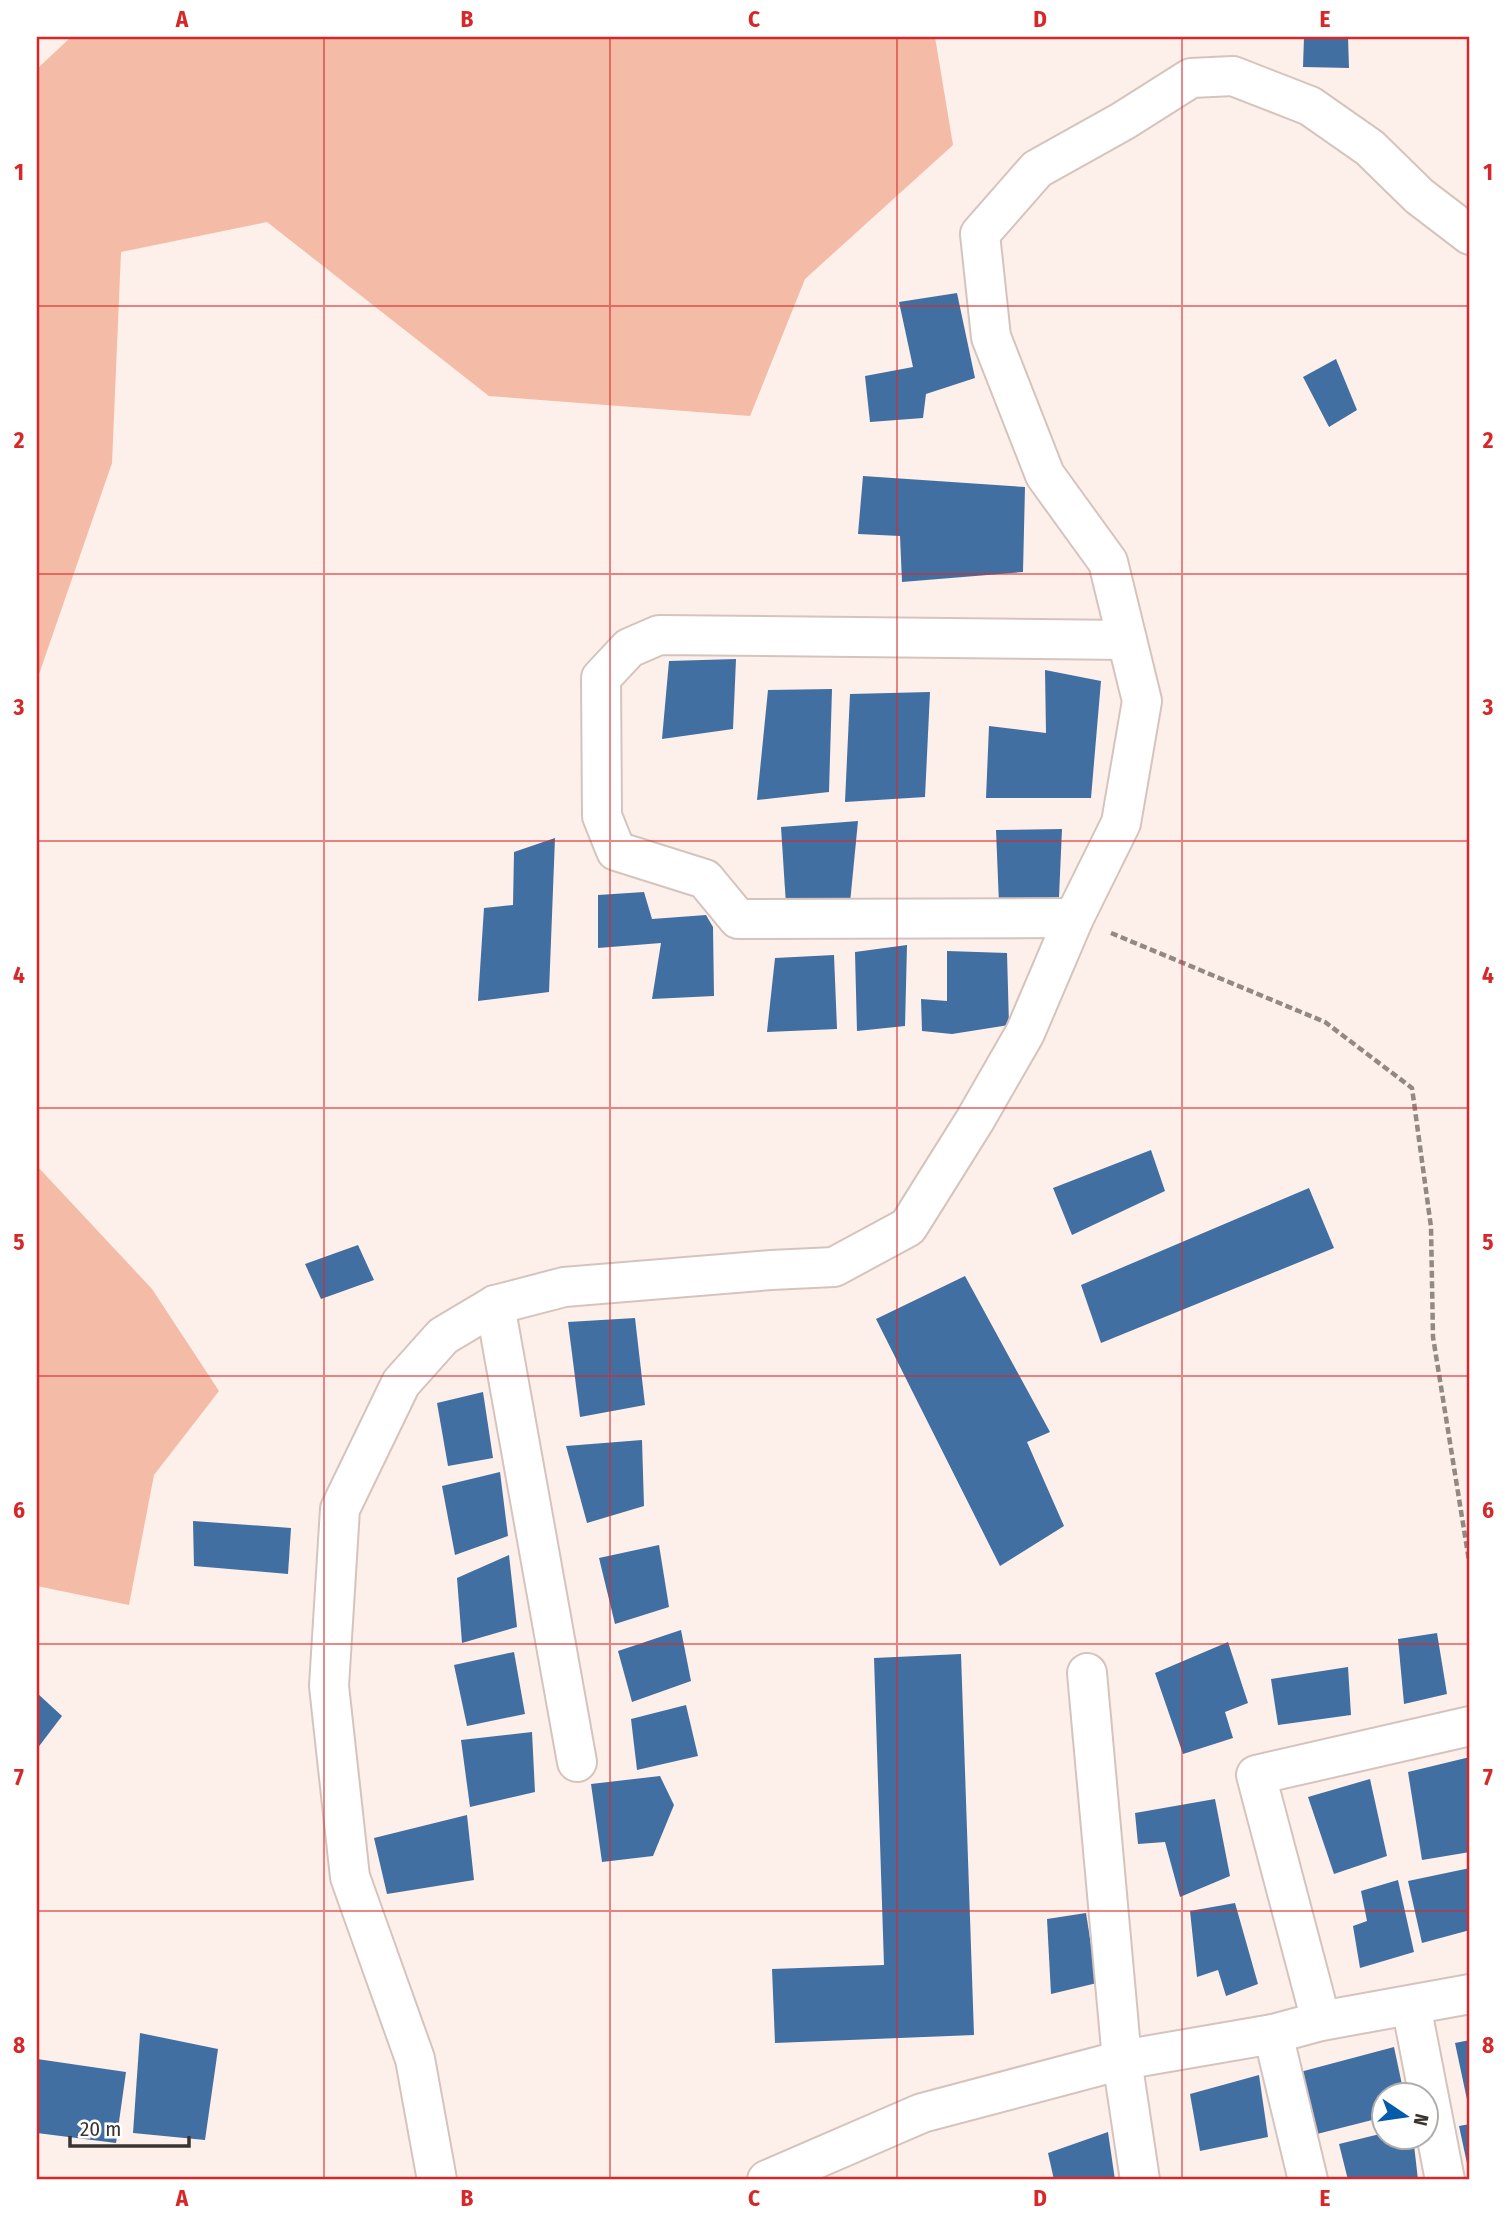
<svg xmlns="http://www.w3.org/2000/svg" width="1507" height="2217" viewBox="0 0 1507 2217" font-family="'Fira Sans Condensed',sans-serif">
<rect width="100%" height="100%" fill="#fdefea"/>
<g fill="#f4bba6">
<polygon points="71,37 935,37 953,145 805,279 750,416 489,396 267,222 121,252 112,463 37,680 37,69"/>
<polygon points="37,1166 152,1289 219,1391 154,1475 129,1605 37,1586"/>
</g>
<g fill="#426fa2">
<polygon points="1304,37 1348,37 1349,68 1303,67"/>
<polygon points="957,293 975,378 926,394 923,418 870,422 865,376 913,367 899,302"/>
<polygon points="1336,359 1357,410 1329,427 1303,377"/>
<polygon points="863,476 1025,487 1023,572 902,582 900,536 858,534"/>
<polygon points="736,659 733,729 662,739 669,661"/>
<polygon points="1045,670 1101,681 1091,798 986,798 989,726 1046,733"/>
<polygon points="832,689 829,792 757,800 768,690"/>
<polygon points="930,692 925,797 845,802 850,694"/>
<polygon points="858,821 850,903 786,905 781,827"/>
<polygon points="1062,829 1059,897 999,904 996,830"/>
<polygon points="555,838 549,992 478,1001 484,908 513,905 514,852"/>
<polygon points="644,892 652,919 706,915 713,927 714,996 652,999 661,943 598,948 598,895"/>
<polygon points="907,945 905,1026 857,1031 855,952"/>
<polygon points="947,951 1007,953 1009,1025 952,1034 922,1031 921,999 947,1001"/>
<polygon points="834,955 837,1029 767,1032 775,958"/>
<polygon points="1151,1150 1165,1191 1072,1235 1053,1188"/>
<polygon points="1309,1188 1334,1248 1101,1343 1081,1285"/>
<polygon points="358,1245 374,1280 321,1299 305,1264"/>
<polygon points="965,1276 1050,1432 1027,1442 1064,1526 1000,1566 876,1319"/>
<polygon points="635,1318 645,1405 580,1417 568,1322"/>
<polygon points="483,1392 493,1458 448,1466 437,1403"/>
<polygon points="642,1440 644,1506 587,1523 566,1446"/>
<polygon points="500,1472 508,1536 455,1555 442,1486"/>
<polygon points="193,1521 291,1528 288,1574 194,1566"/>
<polygon points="659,1545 669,1607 615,1624 599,1558"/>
<polygon points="509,1555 517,1627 462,1643 457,1578"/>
<polygon points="681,1630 691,1681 632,1702 618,1651"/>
<polygon points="1437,1633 1447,1694 1404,1704 1398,1639"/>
<polygon points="1228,1642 1248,1703 1225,1712 1233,1738 1183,1754 1155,1673"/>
<polygon points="514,1652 525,1714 467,1726 454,1665"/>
<polygon points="961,1654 974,2035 775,2043 772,1969 884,1965 874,1658"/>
<polygon points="1348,1667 1351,1715 1278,1725 1271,1679"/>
<polygon points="37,1693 62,1716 37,1749"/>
<polygon points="686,1705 698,1756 637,1770 631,1719"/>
<polygon points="532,1732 535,1792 470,1807 461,1740"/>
<polygon points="1470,1757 1470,1852 1422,1860 1408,1772"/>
<polygon points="660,1776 674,1805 653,1856 602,1862 591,1784"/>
<polygon points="1370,1779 1387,1856 1334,1874 1308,1797"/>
<polygon points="1215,1799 1230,1876 1180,1897 1165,1842 1138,1844 1135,1813"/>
<polygon points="467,1815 474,1880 387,1894 374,1838"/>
<polygon points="1470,1868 1470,1930 1422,1943 1408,1881"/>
<polygon points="1398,1880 1414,1952 1360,1968 1353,1926 1367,1921 1361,1891"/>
<polygon points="1235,1903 1258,1984 1226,1996 1218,1970 1197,1977 1190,1911"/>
<polygon points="1086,1913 1097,1983 1051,1994 1047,1919"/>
<polygon points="140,2033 218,2049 205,2140 133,2133"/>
<polygon points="1470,2040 1470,2109 1469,2109 1455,2043"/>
<polygon points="1394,2047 1404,2094 1384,2094 1384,2117 1317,2134 1300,2072"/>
<polygon points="37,2059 126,2072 116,2143 37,2133"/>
<polygon points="1259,2075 1268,2137 1200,2151 1190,2094"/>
<polygon points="1470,2124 1470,2168 1468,2168 1459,2126"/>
<polygon points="1108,2132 1115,2180 1054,2180 1048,2153"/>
<polygon points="1384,2133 1384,2136 1413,2136 1418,2180 1348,2180 1339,2144"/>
</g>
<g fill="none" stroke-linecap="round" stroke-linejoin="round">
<g stroke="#d5c4be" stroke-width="42">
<g id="minor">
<polyline points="1074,918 738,919 705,879 616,851 602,816 601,678 629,648 659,635 1127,640"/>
<polyline points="495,1305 577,1762"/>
<polyline points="1087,1673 1122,2060 1140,2180"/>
<polyline points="1411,2005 1445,2180"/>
<polyline points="1321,2021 1256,1775 1470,1726"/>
<polyline points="1273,2034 1308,2180"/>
<polyline points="437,2180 415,2059 350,1877 329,1686 340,1509 401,1383 443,1336 495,1305 564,1287 771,1270 834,1267 908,1227 975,1120 1025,1033 1074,918 1121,823 1142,701 1108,562 1045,475 991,337 980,234 1037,169 1123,121 1191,78 1233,76 1310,106 1370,148 1419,196 1470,235"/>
</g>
</g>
<g stroke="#d5c4be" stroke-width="42">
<polyline id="tertiary" points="767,2180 922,2113 1122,2060 1273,2034 1321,2021 1470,1994"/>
</g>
<polyline stroke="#928985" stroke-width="4.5" stroke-dasharray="7 3.5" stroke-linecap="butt" points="1111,933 1325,1022 1412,1088 1431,1227 1433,1337 1470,1567"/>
<use href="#minor" stroke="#fff" stroke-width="38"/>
<use href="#tertiary" stroke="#fff" stroke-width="38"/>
</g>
<path fill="none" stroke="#d62828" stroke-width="2" stroke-opacity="0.55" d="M324,37V2180M610,37V2180M897,37V2180M1182,37V2180M37,306H1470M37,574H1470M37,841H1470M37,1108H1470M37,1376H1470M37,1644H1470M37,1911H1470"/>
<rect width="1507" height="2217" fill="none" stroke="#ffffff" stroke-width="77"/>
<g transform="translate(1405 2116) rotate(103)"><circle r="33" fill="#ffffff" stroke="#b0aead" stroke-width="2"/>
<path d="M0-5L12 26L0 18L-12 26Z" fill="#035ba9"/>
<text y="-10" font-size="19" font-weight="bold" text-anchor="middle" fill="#3a3431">N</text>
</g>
<path d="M70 2136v10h119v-10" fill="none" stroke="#3a3431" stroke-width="3.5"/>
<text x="80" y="2136" font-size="21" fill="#3a3431" stroke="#ffffff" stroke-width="5" paint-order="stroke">20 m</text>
<rect x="38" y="38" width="1430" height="2140" fill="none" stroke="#d62828" stroke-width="2.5"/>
<g font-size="23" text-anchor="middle" font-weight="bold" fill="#d62828">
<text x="182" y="27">A</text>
<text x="467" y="27">B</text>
<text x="754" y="27">C</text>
<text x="1040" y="27">D</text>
<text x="1325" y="27">E</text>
<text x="19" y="180">1</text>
<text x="1488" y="180">1</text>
<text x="19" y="448">2</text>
<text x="1488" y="448">2</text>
<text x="19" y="715">3</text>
<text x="1488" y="715">3</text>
<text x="19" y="983">4</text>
<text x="1488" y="983">4</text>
<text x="19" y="1250">5</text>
<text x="1488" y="1250">5</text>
<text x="19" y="1518">6</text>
<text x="1488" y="1518">6</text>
<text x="19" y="1785">7</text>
<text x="1488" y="1785">7</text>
<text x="19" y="2053">8</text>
<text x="1488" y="2053">8</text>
<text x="182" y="2206">A</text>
<text x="467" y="2206">B</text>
<text x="754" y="2206">C</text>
<text x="1040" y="2206">D</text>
<text x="1325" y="2206">E</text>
</g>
</svg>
